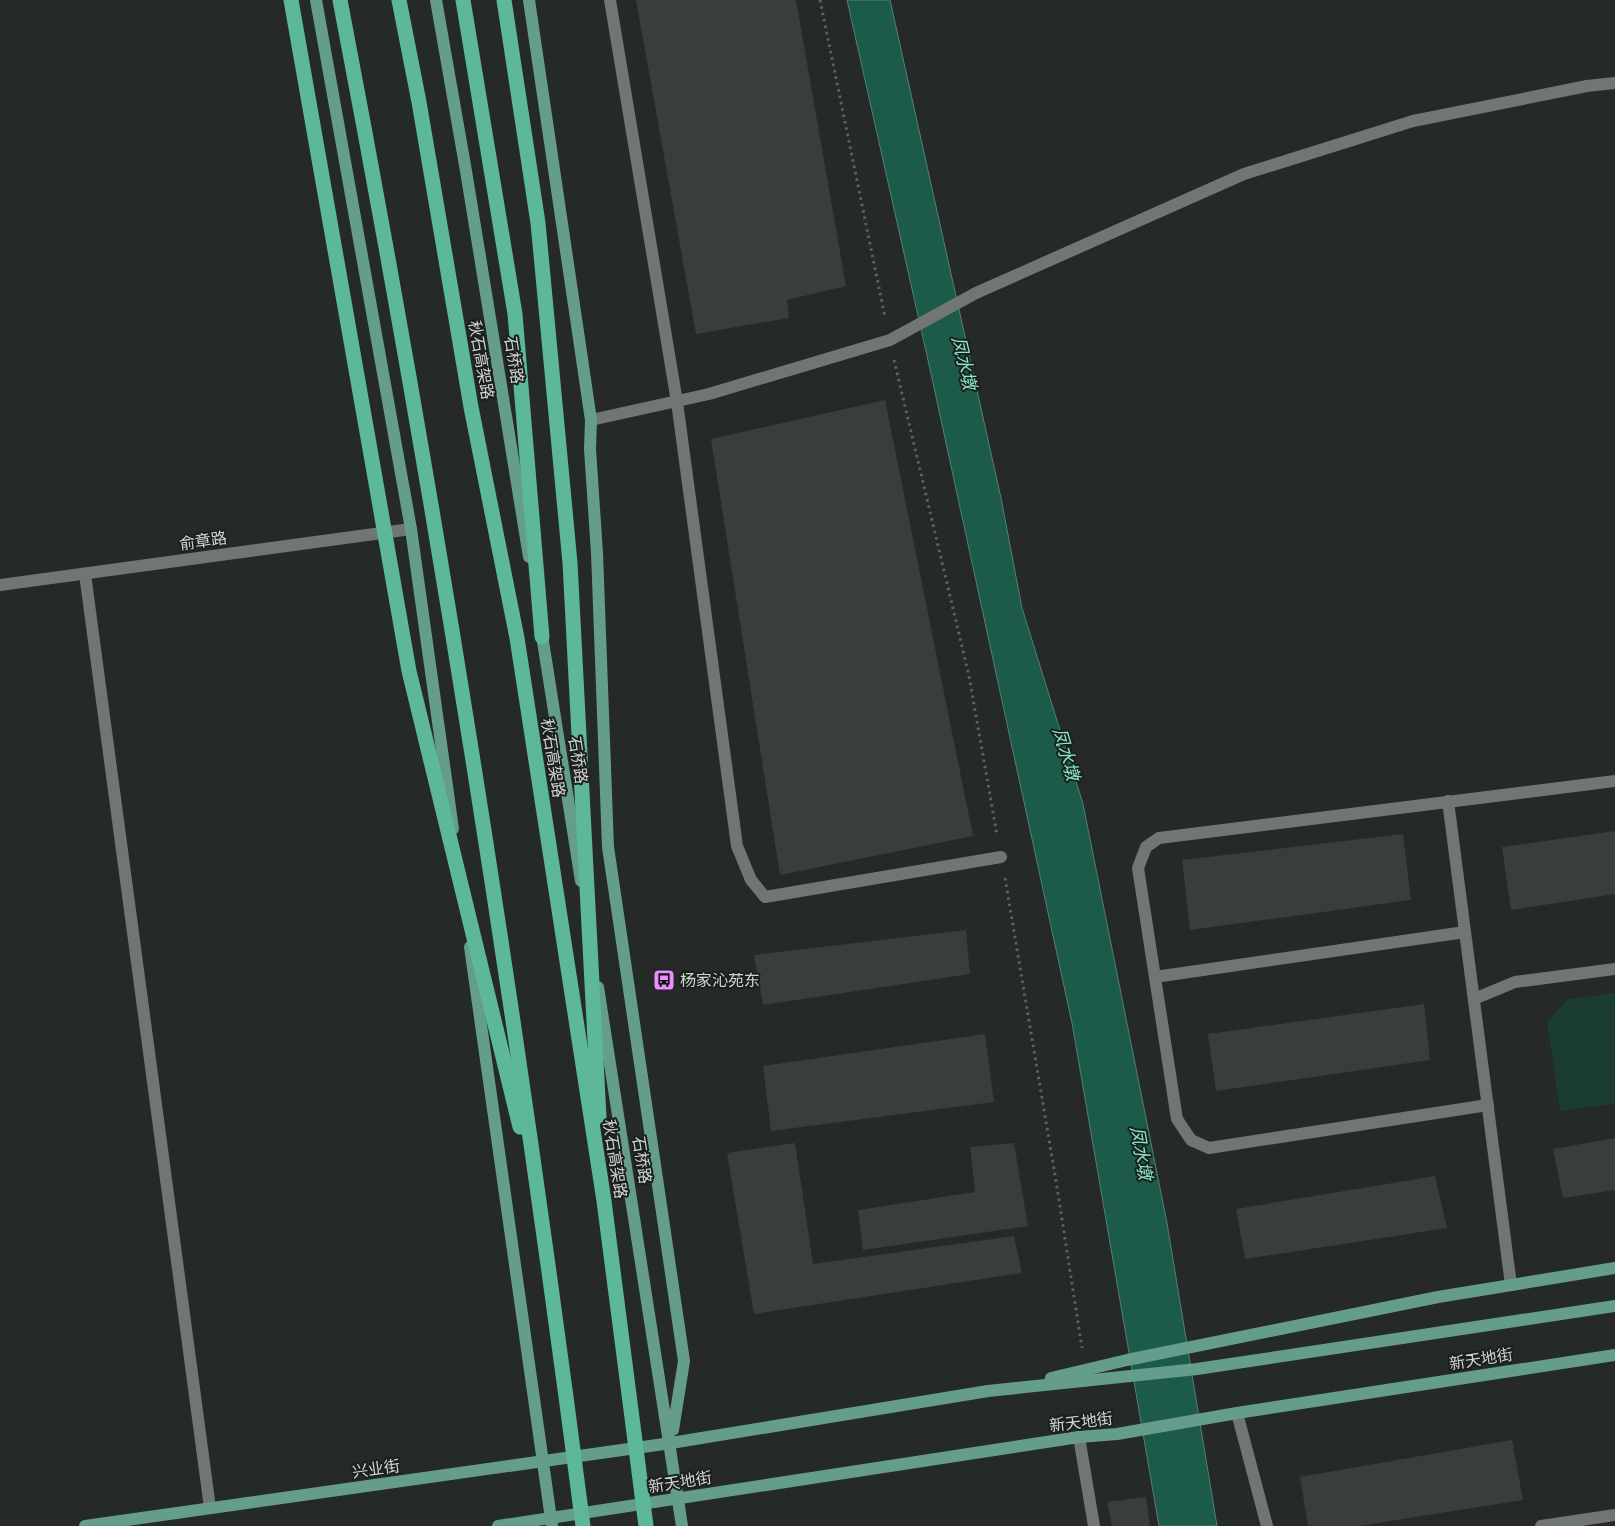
<svg xmlns="http://www.w3.org/2000/svg" width="1615" height="1526" viewBox="0 0 1615 1526" font-family="Montserrat,'Noto Sans SC',sans-serif">
<rect width="100%" height="100%" fill="#252928"/>
<polygon fill="#1b3c32" points="1615,993 1615,1104 1560,1111 1547,1021 1569,999"/>
<polygon fill="#1c5b4a" stroke="#538073" points="847,0 890,0 1001,498 1022,608 1083,804 1167,1223 1217,1526 1159,1526 1072,1023 928,360"/>
<g fill="#393d3c">
<polygon points="636,0 796,0 846,286 787,300 789,318 696,334"/>
<polygon points="885,400 973,836 780,875 711,439"/>
<polygon points="1615,831 1615,894 1511,910 1502,847"/>
<polygon points="1403,834 1411,900 1190,930 1182,860"/>
<polygon points="966,930 970,974 763,1005 754,955"/>
<polygon points="1424,1004 1430,1060 1216,1091 1208,1034"/>
<polygon points="985,1034 994,1102 771,1131 763,1066"/>
<polygon points="1615,1138 1615,1190 1563,1198 1553,1149"/>
<polygon points="795,1143 813,1264 1014,1236 1022,1273 754,1314 727,1153"/>
<polygon points="1014,1143 1028,1226 863,1250 858,1210 975,1192 970,1147"/>
<polygon points="1435,1176 1447,1228 1245,1259 1236,1209"/>
<polygon points="1512,1440 1523,1500 1359,1526 1308,1526 1300,1477"/>
<polygon points="1146,1497 1150,1526 1112,1526 1107,1502"/>
</g>
<g fill="none" stroke-linecap="round" stroke-linejoin="round">
<g stroke="#5d6160" stroke-width="3" stroke-dasharray="2.5 4" stroke-linecap="butt">
<polyline points="820,0 885,317"/>
<polyline points="894,360 969,676 997,835"/>
<polyline points="1005,878 1056,1181 1082,1348"/>
</g>
<g stroke="#707674" stroke-width="12">
<polyline points="610,0 677,402 737,846 751,880 765,897 1001,857"/>
<polyline points="591,420 709,394 890,340 976,293 1244,174 1413,121 1587,86 1615,83"/>
<polyline points="85,574 210,1508"/>
<polyline points="0,585 411,529"/>
<polyline points="1448,801 1511,1285"/>
<polyline points="1155,977 1465,932"/>
<polyline points="1474,999 1515,982 1615,969"/>
<polyline points="1488,1105 1209,1148 1191,1140 1177,1119 1138,868 1146,847 1159,838 1615,781"/>
<polyline points="1237,1413 1267,1526"/>
<polyline points="1079,1437 1094,1526"/>
<polyline points="1541,1526 1615,1515"/>
</g>
<g stroke="#649d8b" stroke-width="12">
<polyline points="316,0 411,529 453,829"/>
<polyline points="436,0 466,171 529,557"/>
<polyline points="529,0 591,420 590,449 597,553 608,847 684,1361 673,1430"/>
<polyline points="541,629 581,881"/>
<polyline points="470,947 552,1526"/>
<polyline points="598,987 682,1526"/>
<polyline points="1051,1378 1127,1360 1438,1297 1615,1268"/>
<polyline points="85,1526 671,1443 988,1391 1197,1369 1615,1306"/>
<polyline points="498,1526 1079,1437 1117,1434 1237,1413 1615,1355"/>
</g>
<g stroke="#5cb79b" stroke-width="15">
<polyline points="291,0 409,671 520,1127"/>
<path d="M340,0C437,506 517,1015 583,1526"/>
<polyline points="399,0 419,102 471,407 517,638 604,1201 646,1526"/>
<polyline points="463,0 515,314 542,637"/>
<polyline points="504,0 538,223 570,563 599,1117"/>
</g>
</g>
<defs>
<g id="bus-square" transform="scale(1.125)"><rect x="-9" y="-9" width="18" height="18" rx="4" fill="#ea8dfd" stroke="#1b201e"/><path d="M-5-6H5V4H4V6H2V4H-2V6H-4V4H-5ZM-3.5-4V0h7V-4ZM-3.5 1.2v1.5H-2V1.2ZM2 1.2v1.5H3.5V1.2Z" fill="#111"/></g>
</defs>
<g fill-rule="evenodd">
<use href="#bus-square" x="664" y="980"/>
</g>
<g text-anchor="middle" dominant-baseline="central" stroke-width="4" stroke-linejoin="round" paint-order="stroke">
<g font-size="16" fill="#d2d5d4" stroke="#1b201e">
<text transform="translate(481 360) rotate(80)">秋石高架路</text>
<text transform="translate(514 360) rotate(81)">石桥路</text>
<text transform="translate(203 541) rotate(-8)">俞章路</text>
<text transform="translate(553 758) rotate(81)">秋石高架路</text>
<text transform="translate(578 760) rotate(81)">石桥路</text>
<text transform="translate(615 1159) rotate(81)">秋石高架路</text>
<text transform="translate(642 1160) rotate(81)">石桥路</text>
<text transform="translate(1481 1359) rotate(-9)">新天地街</text>
<text transform="translate(1081 1422) rotate(-7)">新天地街</text>
<text transform="translate(376 1469) rotate(-8)">兴业街</text>
<text transform="translate(680 1482) rotate(-9)">新天地街</text>
</g>
<g font-size="16" fill="#d2d5d4" stroke="#1b201e" text-anchor="start">
<text x="680" y="980">杨家沁苑东</text>
</g>
<g font-size="18" font-style="italic" fill="#89e7c8" stroke="#1b201e">
<text transform="translate(964 363) rotate(77)">凤水墩</text>
<text transform="translate(1066 754) rotate(74)">凤水墩</text>
<text transform="translate(1141 1153) rotate(80)">凤水墩</text>
</g>
</g>
</svg>
